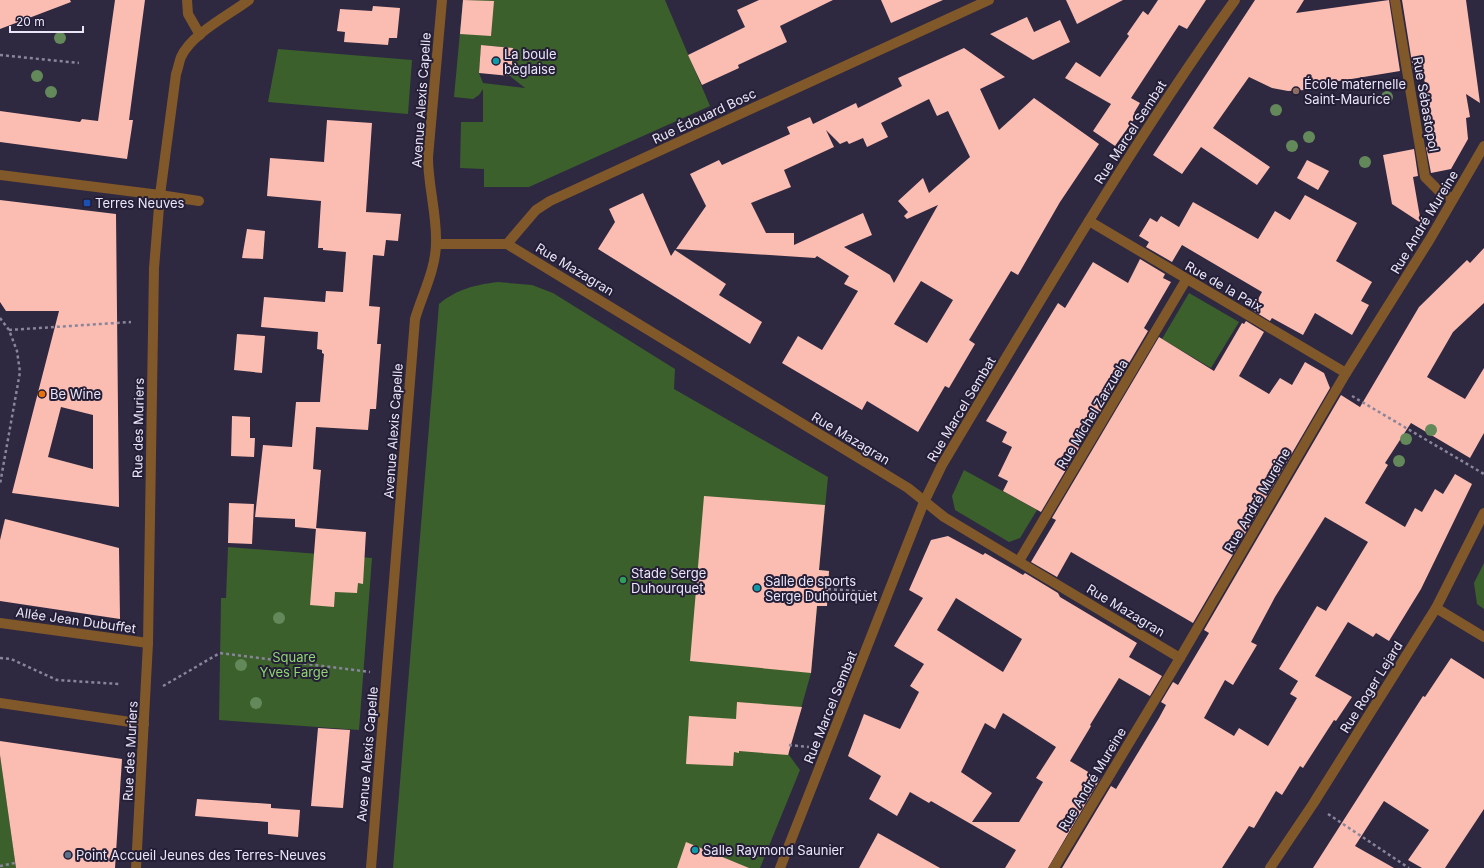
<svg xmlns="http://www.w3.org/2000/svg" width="1484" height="868" viewBox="0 0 1484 868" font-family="Inter,sans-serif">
<rect width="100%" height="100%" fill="#2e2841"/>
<g fill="#3b602b" fill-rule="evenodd">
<path d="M463,0H665L710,106L529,187H484V169L460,168L461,122H483V89L479,95L473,99L454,97ZM481,45L513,48L511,77L525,88L483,83L479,73Z"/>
<polygon points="278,49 412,60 408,114 268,102"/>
<path d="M498,282L532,285L553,293L675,369L674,389L828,477L819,570L829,571L827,606H817L811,673L793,737L789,736V755L800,770L760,868H393L439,304C457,289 475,285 498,282Z"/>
<polygon points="1189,293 1239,322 1211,368 1162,339"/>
<polygon points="964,470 1037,510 1020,538 1009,542 955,510 952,496"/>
<polygon points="228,547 372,558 359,730 219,720 221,598 226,598"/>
<polygon points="1484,563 1484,609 1477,604 1474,583"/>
<polygon points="0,755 16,868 0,868"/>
</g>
<g fill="#fbbcb1" fill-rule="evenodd">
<polygon points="0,0 70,0 71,2 0,29"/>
<polygon points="115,0 145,0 129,120 133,120 127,159 0,142 0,111 80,122 82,119 98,121"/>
<polygon points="463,0 494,1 491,36 460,34"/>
<polygon points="759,0 833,0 780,26 787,42 738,65 739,68 702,85 688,55 745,27 737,10"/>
<polygon points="881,0 943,0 891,23"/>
<polygon points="1066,0 1123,0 1077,24"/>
<polygon points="1158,0 1206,0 1187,29 1179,25 1131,98 1140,103 1134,113 1137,115 1115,146 1093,131 1111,104 1065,78 1076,62 1100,77 1129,36 1127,34 1143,11 1148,15"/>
<polygon points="1255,0 1304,0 1296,13 1389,0 1400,71 1321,84 1322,89 1288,91 1272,88 1249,77 1213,128 1270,167 1257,185 1201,147 1182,174 1153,155"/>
<polygon points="1402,0 1466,0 1480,103 1466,94 1470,117 1466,118 1468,139 1451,169 1431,173 1426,147 1436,145 1422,67 1413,69"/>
<polygon points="373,6 400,8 397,38 389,38 388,45 344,42 345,32 337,31 340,9 372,11"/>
<polygon points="1027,17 1034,32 1060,20 1070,42 1033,60 990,34"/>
<polygon points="481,45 513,48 511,76 479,73"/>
<path d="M964,48L1005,77L980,89L999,130L1034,98L1099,144L1060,202L1018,275L1011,271L969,340L975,344L949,388L945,386L918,432L867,401L862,410L782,363L798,336L822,350L858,291L844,284L849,276L817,256L815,258L676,249L706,206L690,174L719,160L722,165L790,134L787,127L810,117L813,124L856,103L858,108L902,86L898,78ZM929,99L937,116L948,111L970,157L929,193L923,178L898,201L908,212L904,216L907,219L938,205L894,283L890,275L844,247L872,235L863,213L794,245V233H766L751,203L791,187L784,170L834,147L826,130L840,144L847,141L849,144L863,138L867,147L888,137L881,123ZM921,281L953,300L927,343L894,324Z"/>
<polygon points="327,120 372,123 366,212 401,214 398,241 386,240 384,256 373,255 369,306 380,307 377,344 381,344 376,409 370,409 368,430 316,427 313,469 321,470 316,529 295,527 295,519 255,517 263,445 292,447 296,402 320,402 324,354 322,353 322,350 317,349 318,332 261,327 264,297 325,302 326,291 343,292 346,252 323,250 323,248 318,248 321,201 267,196 270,158 324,162"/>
<polygon points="1414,149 1418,176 1413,177 1421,223 1392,204 1383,155"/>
<polygon points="1307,160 1329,171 1318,190 1297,178"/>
<polygon points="643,193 671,256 675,250 726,284 719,295 762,322 750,344 598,249 615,222 609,209"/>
<polygon points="1305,195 1357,223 1336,261 1372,282 1361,301 1369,305 1352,335 1315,313 1303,335 1272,318 1270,321 1252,310 1262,292 1182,245 1172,262 1146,247 1149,242 1139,236 1150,218 1157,222 1161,216 1179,227 1193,202 1258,239 1275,211 1290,220"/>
<path d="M0,200L116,214L119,507L12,493L59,311H6L0,302ZM61,407L93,415V469L48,457Z"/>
<polygon points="247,229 265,231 263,259 242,258"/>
<path d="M1484,248V303L1453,332L1427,377L1465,399L1484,368V433L1470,458L1411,423L1385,463L1388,465L1365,503L1405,527L1415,508L1422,512L1435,489L1443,494L1455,474L1472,484L1421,589L1389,641L1376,633L1373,637L1348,622L1315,676L1352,697L1336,721L1334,720L1303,768L1300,766L1282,795L1276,791L1254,828L1249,826L1222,868H1062L1111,786L1116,789L1159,718L1166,705L1161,702L1173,682L1178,685L1209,633L1204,630L1341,395L1360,407L1419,307L1467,260L1470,263ZM1325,517L1368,542L1326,611L1317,606L1279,669L1298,681L1290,694L1297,698L1268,746L1239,728L1234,736L1204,718L1225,680L1233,685L1257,645L1251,642L1275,597Z"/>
<polygon points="1140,259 1165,274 1163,278 1171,282 1144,328 1148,331 1041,512 1003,491 1008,481 998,476 1012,447 1002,442 1007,432 986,421 1058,303 1065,308 1093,262 1128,283"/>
<polygon points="1246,321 1264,332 1239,376 1269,394 1280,378 1292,385 1305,362 1324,373 1330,388 1193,623 1071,552 1057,577 1031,562 1056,520 1052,518 1159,337 1214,371 1242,323 1244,324"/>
<polygon points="237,334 265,336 262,373 234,370"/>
<polygon points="232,416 250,417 250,438 255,438 254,457 231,456"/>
<polygon points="704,496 825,505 819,570 829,571 827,606 817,606 811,673 690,661"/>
<polygon points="229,503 254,504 252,544 228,543"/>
<polygon points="5,519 119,548 120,619 0,601 0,540"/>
<polygon points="316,528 366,532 363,584 358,583 357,593 335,592 334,607 310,605"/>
<path d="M948,536L983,555L985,553L1023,575L1025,573L1058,593L1060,597L1137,643L1129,657L1162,676L1150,696L1119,678L1090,725L1091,726L1070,761L1100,779L1048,868H1005L1016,850L931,801L929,803L910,792L897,816L869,799L881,776L848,756L864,714L900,729L919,692L910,686L924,664L894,646L923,598L909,590L931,540ZM956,598L1022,639L1003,672L937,630ZM1003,713L1056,747L1036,778L1043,782L1019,822H972L992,793L961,772L985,723L995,729Z"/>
<polygon points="1451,658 1484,679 1484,809 1445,868 1422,868 1408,860 1429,830 1384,801 1355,846 1394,868 1313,868 1423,696 1425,697"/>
<polygon points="737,702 802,707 788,755 739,751 739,753 734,752 733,766 686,764 689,716 736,719"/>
<polygon points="318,728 350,730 343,808 311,806"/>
<polygon points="0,741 122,759 115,868 16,868 0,755"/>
<polygon points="197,799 271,804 271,808 300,810 298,837 268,834 268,822 195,816"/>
<polygon points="878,833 940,868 859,868"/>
<polygon points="686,842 749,868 677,868"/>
</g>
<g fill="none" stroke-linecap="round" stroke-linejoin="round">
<g stroke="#8a859a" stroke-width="2.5" stroke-dasharray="3 3" stroke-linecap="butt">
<polyline points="0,55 79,63"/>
<polyline points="0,318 9,330 17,351 20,372 0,484"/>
<polyline points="9,330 131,322"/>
<polyline points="1352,396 1484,474"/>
<polyline points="828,589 870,592"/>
<polyline points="0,658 11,659 57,680 119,684"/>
<polyline points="163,686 220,653 370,672"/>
<polyline points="789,745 809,747"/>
<polyline points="1328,814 1409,868"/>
<polyline points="0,866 15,863"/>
</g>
<polyline stroke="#815829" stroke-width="10" points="160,195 199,201"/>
<g stroke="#815829" stroke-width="10">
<polyline points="187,0 188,14 200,35"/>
<polyline points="1395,0 1425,177 1439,191 1453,199"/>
<polyline points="0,175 160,195"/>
<polyline points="1089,221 1346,373"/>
<polyline points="436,244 507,244 536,210 550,201 989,0"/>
<polyline points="507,244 908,488 944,517 1180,658"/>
<polyline points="1019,561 1186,280"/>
<polyline points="1436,608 1484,637"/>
<polyline points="0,623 148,643"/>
<polyline points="0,703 144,724"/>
<path d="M136,868L148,643L154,268L160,195L176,74C178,69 179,62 181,57C191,34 229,15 249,0"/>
<path d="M780,868L924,502L942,465C1036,308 1128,149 1235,0"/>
<polyline points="1054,868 1180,658 1346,373 1430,239 1484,146"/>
<polyline points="1270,868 1313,804 1436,608 1484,513"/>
</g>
<path stroke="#815829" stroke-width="10" d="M371,868L415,319C422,295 436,269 436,243C437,214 428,186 428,157L442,0"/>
</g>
<g fill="#63885a">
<circle cx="60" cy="38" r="6"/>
<circle cx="37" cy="76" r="6"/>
<circle cx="51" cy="92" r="6"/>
<circle cx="1387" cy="97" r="6"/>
<circle cx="1276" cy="110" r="6"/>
<circle cx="1309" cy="137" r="6"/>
<circle cx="1292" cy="146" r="6"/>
<circle cx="1365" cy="162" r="6"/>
<circle cx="1431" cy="430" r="6"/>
<circle cx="1406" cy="439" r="6"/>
<circle cx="1399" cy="461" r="6"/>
<circle cx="279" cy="618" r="6"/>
<circle cx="241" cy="665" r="6"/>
<circle cx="256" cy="703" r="6"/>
</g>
<g fill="#0f9aa8" stroke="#251e37" stroke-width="1.5">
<circle cx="496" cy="61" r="4"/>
<circle cx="757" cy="588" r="4"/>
<circle cx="695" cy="850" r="4"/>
</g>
<circle fill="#8d6e63" stroke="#251e37" stroke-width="1.5" cx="1296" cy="91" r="4"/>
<rect fill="#1a4fb4" stroke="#251e37" stroke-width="1.5" x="83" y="199" width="8" height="8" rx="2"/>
<circle fill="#e8710a" stroke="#251e37" stroke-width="1.5" cx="42" cy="394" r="4"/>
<circle fill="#2e9e5b" stroke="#251e37" stroke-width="1.5" cx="623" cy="580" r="4"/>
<circle fill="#5c6f8a" stroke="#251e37" stroke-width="1.5" cx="68" cy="855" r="4"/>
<g text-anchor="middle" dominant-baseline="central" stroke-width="4" stroke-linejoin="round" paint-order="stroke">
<g font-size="13" fill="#eae6f7" stroke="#251e37" text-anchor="start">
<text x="504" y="54">La boule<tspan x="504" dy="15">bèglaise</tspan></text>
<text x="1304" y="84">École maternelle<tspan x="1304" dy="15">Saint-Maurice</tspan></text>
<text x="95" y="203">Terres Neuves</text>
<text x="50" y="394">Be Wine</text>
<text x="631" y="573">Stade Serge<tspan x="631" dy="15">Duhourquet</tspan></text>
<text x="765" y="581">Salle de sports<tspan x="765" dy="15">Serge Duhourquet</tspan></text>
<text x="703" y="850">Salle Raymond Saunier</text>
<text x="76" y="855">Point Accueil Jeunes des Terres-Neuves</text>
</g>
<g font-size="13" fill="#eae6f7" stroke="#251e37">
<text transform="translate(421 100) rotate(-86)">Avenue Alexis Capelle</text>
<text transform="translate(1426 104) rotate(80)">Rue Sébastopol</text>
<text transform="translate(704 116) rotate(-25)">Rue Édouard Bosc</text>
<text transform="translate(1130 132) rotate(-57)">Rue Marcel Sembat</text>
<text transform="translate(1424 222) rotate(-59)">Rue André Mureine</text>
<text transform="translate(575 269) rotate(31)">Rue Mazagran</text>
<text transform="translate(1224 286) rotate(30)">Rue de la Paix</text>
<text transform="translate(961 409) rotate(-59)">Rue Marcel Sembat</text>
<text transform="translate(1092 414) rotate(-59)">Rue Michel Zarzuela</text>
<text transform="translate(138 428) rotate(-89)">Rue des Muriers</text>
<text transform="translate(393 431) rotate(-86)">Avenue Alexis Capelle</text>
<text transform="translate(851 438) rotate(31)">Rue Mazagran</text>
<text transform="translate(1257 500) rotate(-60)">Rue André Mureine</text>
<text transform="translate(1126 610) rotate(31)">Rue Mazagran</text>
<text transform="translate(76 620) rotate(8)">Allée Jean Dubuffet</text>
<text transform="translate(1371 687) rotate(-58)">Rue Roger Lejard</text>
<text transform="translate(830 707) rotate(-68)">Rue Marcel Sembat</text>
<text transform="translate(130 751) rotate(-87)">Rue des Muriers</text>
<text transform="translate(367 754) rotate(-85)">Avenue Alexis Capelle</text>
<text transform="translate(1092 779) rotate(-59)">Rue André Mureine</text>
</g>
<g font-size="13" fill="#8ed66f" stroke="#251e37">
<text x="294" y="657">Square<tspan x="294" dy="15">Yves Farge</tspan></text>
</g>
</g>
<path d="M10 26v6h73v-6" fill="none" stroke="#eae6f7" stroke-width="2"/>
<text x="16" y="26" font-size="12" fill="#eae6f7" stroke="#251e37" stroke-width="3" paint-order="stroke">20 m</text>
</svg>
